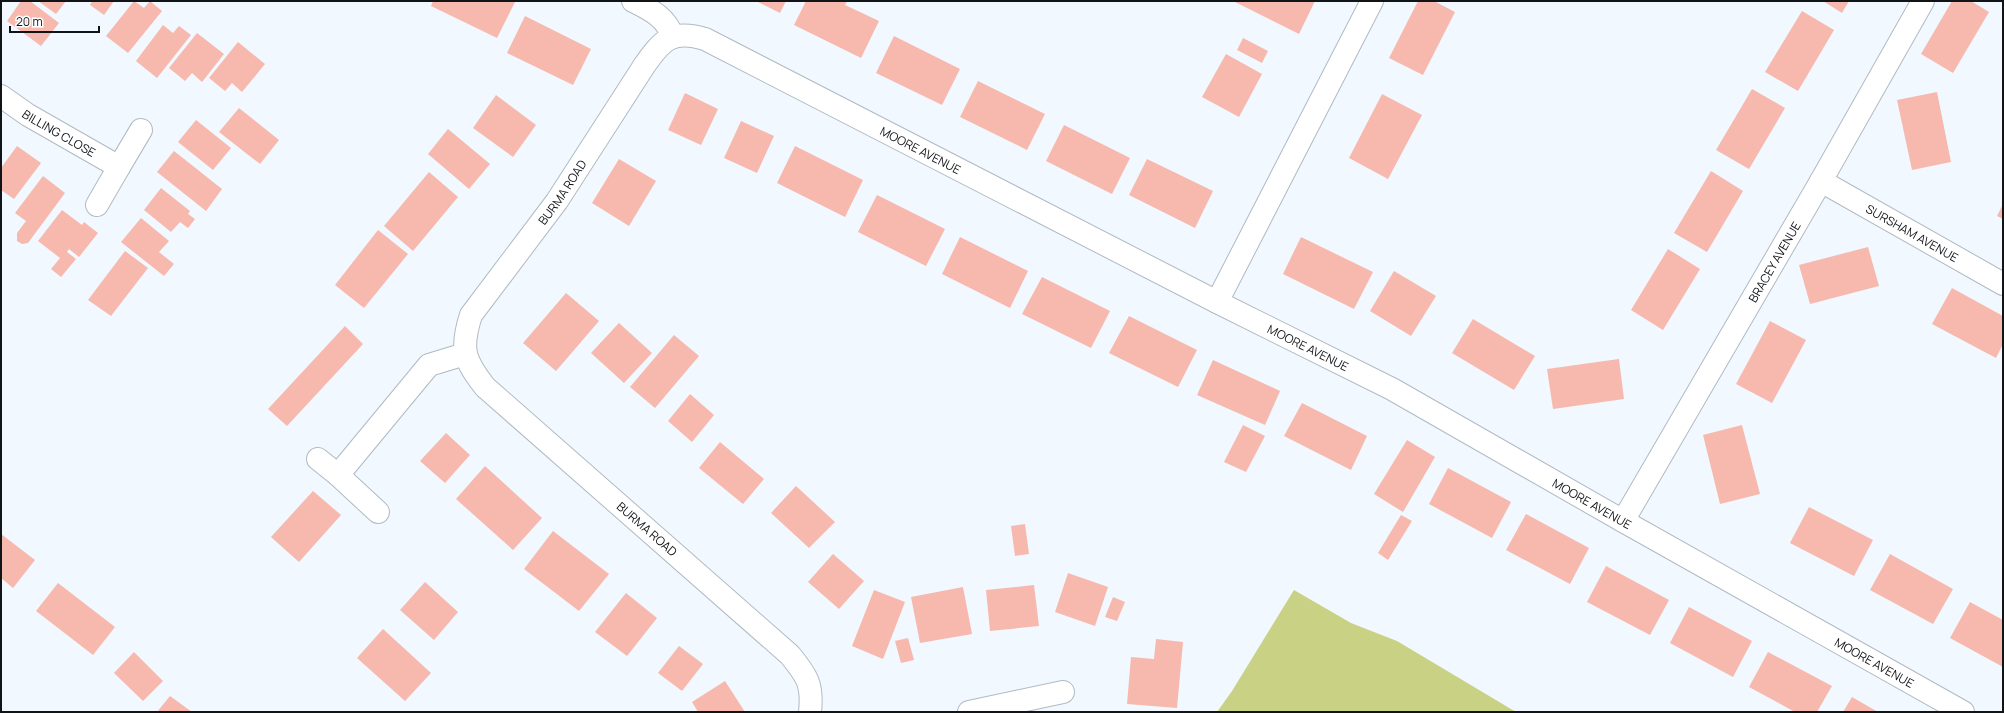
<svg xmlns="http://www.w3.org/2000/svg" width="2004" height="713" viewBox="0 0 2004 713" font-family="Manrope,sans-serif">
<rect width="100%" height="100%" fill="#f1f8ff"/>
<polygon fill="#c9d284" points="1294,590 1351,623 1397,641 1516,712 1217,712 1232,691"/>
<g fill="#f7b9ad">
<polygon points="21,1 30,1 59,23 41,46 7,21"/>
<polygon points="38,1 66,1 56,14"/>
<polygon points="92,1 114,1 104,15 90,5"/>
<polygon points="134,1 144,8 150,1 162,11 128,53 106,36"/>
<polygon points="433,1 512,1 515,2 497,38 431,6"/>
<polygon points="756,1 786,1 780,13"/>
<polygon points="806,1 847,1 845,5 879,21 861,58 794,25"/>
<polygon points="1233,1 1315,1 1299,34"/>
<polygon points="1418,1 1434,1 1455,12 1423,75 1389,58"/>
<polygon points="1823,1 1849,1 1842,13"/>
<polygon points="1952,1 1971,1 1989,12 1953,73 1921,54"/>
<polygon points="1802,11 1834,30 1798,91 1765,72"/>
<polygon points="525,16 591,49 573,85 507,53"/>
<polygon points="163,25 173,33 179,26 191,35 157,78 136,61"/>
<polygon points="197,33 224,54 202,82 192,73 185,81 169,68"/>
<polygon points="894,36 960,69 942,105 876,73"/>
<polygon points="1243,38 1268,51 1262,63 1237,50"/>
<polygon points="238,42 265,64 242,92 232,83 225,91 209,78"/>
<polygon points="1226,54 1262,74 1239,117 1202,97"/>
<polygon points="978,81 1045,114 1027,150 960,117"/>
<polygon points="1752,89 1785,108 1749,169 1716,150"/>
<polygon points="1937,92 1951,162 1912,170 1897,100"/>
<polygon points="685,93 718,109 701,145 668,130"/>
<polygon points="1382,94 1422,115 1388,179 1349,158"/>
<polygon points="496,95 536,125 513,157 473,128"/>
<polygon points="239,108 279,140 260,164 219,132"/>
<polygon points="196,120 231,148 213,170 178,142"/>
<polygon points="741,121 774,136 757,173 724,158"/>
<polygon points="1064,125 1130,158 1112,194 1046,161"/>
<polygon points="448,129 490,164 469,189 428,154"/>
<polygon points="17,146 41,163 14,199 1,190 1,168"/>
<polygon points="795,146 863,180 845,217 777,183"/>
<polygon points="174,151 222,189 206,211 157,172"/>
<polygon points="619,159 656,181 629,226 592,203"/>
<polygon points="1147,159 1213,191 1195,228 1129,195"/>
<polygon points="1711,171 1743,191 1707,252 1674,233"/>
<polygon points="429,172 458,197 413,251 384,226"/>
<polygon points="43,176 65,193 28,243 22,244 17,241 17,233 26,221 15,213"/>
<polygon points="161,188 190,211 188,214 195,219 188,228 180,222 171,232 144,210"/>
<polygon points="877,195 945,229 926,266 858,232"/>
<polygon points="2003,204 2003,219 1997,216"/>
<polygon points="62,210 82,225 84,222 98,233 79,257 69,249 67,252 76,259 61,277 51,269 60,258 38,241"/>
<polygon points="141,218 169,241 159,252 174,264 164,276 121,242"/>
<polygon points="378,230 408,254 364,308 335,285"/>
<polygon points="960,237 1028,271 1010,308 942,274"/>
<polygon points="1301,237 1373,272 1354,309 1283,274"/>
<polygon points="1868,247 1879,286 1810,304 1799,265"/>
<polygon points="1668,249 1700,269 1663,330 1631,310"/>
<polygon points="125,251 148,268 111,316 88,300"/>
<polygon points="1394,271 1436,296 1411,336 1370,311"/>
<polygon points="1042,277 1110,311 1091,348 1022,314"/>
<polygon points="1952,288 2003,316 2003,344 1996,358 1932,324"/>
<polygon points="566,293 599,321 556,371 523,343"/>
<polygon points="1129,316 1197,350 1178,387 1109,353"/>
<polygon points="1473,319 1535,356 1514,390 1452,353"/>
<polygon points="1770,321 1806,340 1772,403 1736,384"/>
<polygon points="619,323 652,353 624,383 591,353"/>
<polygon points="345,326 363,344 287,426 268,409"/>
<polygon points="674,335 699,356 655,408 630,387"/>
<polygon points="1619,359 1624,399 1553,409 1547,369"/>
<polygon points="1213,360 1280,391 1265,425 1197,395"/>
<polygon points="690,394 714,415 692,442 668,421"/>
<polygon points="1302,403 1367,436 1351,470 1284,436"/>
<polygon points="1243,425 1265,436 1246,472 1224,462"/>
<polygon points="1742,425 1760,494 1720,504 1703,435"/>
<polygon points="446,433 470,455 445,483 420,461"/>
<polygon points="1407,440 1435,457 1403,512 1374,494"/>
<polygon points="720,442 764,479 743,504 699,468"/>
<polygon points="485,466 542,518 513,550 456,499"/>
<polygon points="1448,468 1511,502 1492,538 1429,504"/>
<polygon points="796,486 835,522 809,548 771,513"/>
<polygon points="313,491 341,515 299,562 271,537"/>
<polygon points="1809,507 1873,540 1854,576 1790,543"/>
<polygon points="1526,514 1589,548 1570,584 1506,550"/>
<polygon points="1401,515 1412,521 1388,560 1378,553"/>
<polygon points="1025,524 1029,554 1015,556 1011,526"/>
<polygon points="553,531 609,574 579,611 524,569"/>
<polygon points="1,534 35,560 13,588 1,578"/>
<polygon points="833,554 864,581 839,609 808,582"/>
<polygon points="1890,554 1953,589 1933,624 1870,590"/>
<polygon points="1606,566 1669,600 1650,635 1587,602"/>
<polygon points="1068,573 1108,587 1095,626 1055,612"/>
<polygon points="425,582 458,612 434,640 400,610"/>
<polygon points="58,583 115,627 93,655 36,611"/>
<polygon points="1034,585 1039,626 990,631 986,590"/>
<polygon points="963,587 972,634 920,643 911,597"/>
<polygon points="874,590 905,602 883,659 852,646"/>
<polygon points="626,593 657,618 627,656 595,632"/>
<polygon points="1113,597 1125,602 1117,621 1105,617"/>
<polygon points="1970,602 2003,620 2003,667 1950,638"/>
<polygon points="1689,607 1752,641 1733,677 1670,643"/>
<polygon points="383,629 431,673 405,701 357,658"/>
<polygon points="908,638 914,660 901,663 895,641"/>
<polygon points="1156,639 1183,642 1177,708 1127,704 1131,657 1154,659"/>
<polygon points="679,646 703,664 682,691 658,673"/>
<polygon points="134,652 163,681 143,701 114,673"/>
<polygon points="1768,652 1832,686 1817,712 1795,712 1749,687"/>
<polygon points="725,681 745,712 698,712 692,702"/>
<polygon points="170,696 192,712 157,712"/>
<polygon points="1852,697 1878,712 1843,712"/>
</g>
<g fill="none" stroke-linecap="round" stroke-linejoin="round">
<g stroke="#b1bac2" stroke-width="24">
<g id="minor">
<path d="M633,1C651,10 666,17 673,37"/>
<path id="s1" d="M1,96L28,115L119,167L97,205"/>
<polyline points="119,167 141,130"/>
<path id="s2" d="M1821,181L2003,284"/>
<polyline points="1217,302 1372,1"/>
<polyline points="318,459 338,475"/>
<polyline points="378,512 338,475 429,365 465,354"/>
<path id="s3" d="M1623,521L1821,181L1923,1"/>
<path id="s4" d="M810,712C813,684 807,676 790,655L485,387C464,360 460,349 471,315L557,201L644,66C662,40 672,29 705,39L1217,302L1392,389L1623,521L1963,712"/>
<polyline points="969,712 1063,692"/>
</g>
</g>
<use href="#minor" stroke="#fff" stroke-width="22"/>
</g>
<g text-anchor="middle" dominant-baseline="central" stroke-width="3" stroke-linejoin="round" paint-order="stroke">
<g font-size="12" fill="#111417" stroke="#fff">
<text stroke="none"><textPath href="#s1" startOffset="69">BILLING CLOSE</textPath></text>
<text stroke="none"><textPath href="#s4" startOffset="1167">MOORE AVENUE</textPath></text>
<text stroke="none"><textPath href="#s4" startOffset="700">BURMA ROAD</textPath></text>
<text stroke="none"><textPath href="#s2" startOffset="105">SURSHAM AVENUE</textPath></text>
<text stroke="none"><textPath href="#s3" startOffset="300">BRACEY AVENUE</textPath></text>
<text stroke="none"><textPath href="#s4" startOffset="1602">MOORE AVENUE</textPath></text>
<text stroke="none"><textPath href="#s4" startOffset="1926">MOORE AVENUE</textPath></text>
<text transform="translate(647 529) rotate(41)">BURMA ROAD</text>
<text stroke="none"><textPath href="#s4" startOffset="2250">MOORE AVENUE</textPath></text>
</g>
</g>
<rect width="2004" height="713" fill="none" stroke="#111417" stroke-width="4"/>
<path d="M10 26v6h89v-6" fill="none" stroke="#111417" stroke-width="2"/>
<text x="16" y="26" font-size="12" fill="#111417" stroke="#ffffff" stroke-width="3" paint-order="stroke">20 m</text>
</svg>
